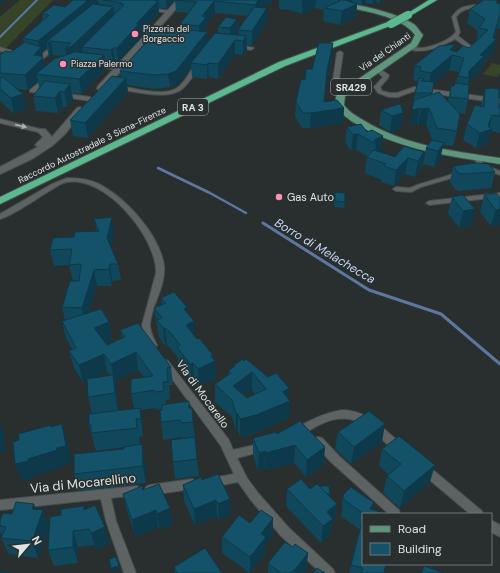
<svg xmlns="http://www.w3.org/2000/svg" width="500" height="573" viewBox="0 0 500 573" font-family="'DM Sans',sans-serif">
<rect width="100%" height="100%" fill="#292f2f"/>
<g fill="#364527">
<polygon points="20,0 53,0 0,54 0,17"/>
<polygon points="492,63 500,65 500,73 497,77 483,74"/>
</g>
<g fill="none" stroke-linecap="round" stroke-linejoin="round">
<polyline stroke="#5d77a1" stroke-width="2" points="0,37 37,0"/>
<polyline stroke="#5d77a1" stroke-width="2.5" points="158,168 210,193 246,213"/>
<polyline stroke="#5d77a1" stroke-width="3" points="263,223 369,290 441,314 500,364"/>
<g stroke="#474c4c" stroke-width="2">
<g id="street">
<path d="M475,5L500,11V14C486,10 466,2 456,17L460,32L458,36L471,46L463,56L458,55L465,46L455,39C442,46 421,56 406,48C411,45 416,48 422,48C432,47 449,41 456,32L452,17C458,8 464,6 475,5Z"/>
<polygon points="149,8 170,11 172,12 170,13 147,10 147,9"/>
<polygon points="236,44 254,48 251,50 234,47 233,46"/>
<polygon points="53,45 58,46 44,58 40,58 40,56"/>
<polygon points="0,47 18,53 19,54 16,56 0,51"/>
<path d="M340,51L343,53L338,86L340,88L348,90V92C342,93 336,91 332,86L337,53Z"/>
<polygon points="96,63 120,66 123,68 120,70 94,66 93,65"/>
<path d="M196,63L201,64C195,72 190,83 182,89C168,101 134,91 117,89L114,87L117,85C132,88 163,97 177,88C185,83 190,71 196,63Z"/>
<polygon points="378,68 389,75 388,78 380,87 382,91 390,93 397,93 414,87 500,99 500,103 414,91 398,97 389,97 378,93 374,87 383,77 375,70"/>
<polygon points="46,77 48,78 48,80 37,90 48,92 48,94 30,92 30,90"/>
<polygon points="61,93 90,97 93,99 90,101 59,96 59,94"/>
<polygon points="0,119 44,130 45,131 42,133 0,123"/>
<polygon points="477,156 479,157 484,165 500,171 500,175 479,167 474,158"/>
<polygon points="460,172 463,174 462,175 421,187 411,192 396,191 393,189 396,187 410,188 417,185"/>
<path d="M67,178C79,178 89,179 99,184C126,198 160,235 164,266C166,287 151,305 150,325C150,332 154,339 157,345L156,347H150L143,333L142,325L156,273C157,237 105,175 67,182C61,183 56,187 51,190C37,198 14,215 0,219V214L52,184Z"/>
<polygon points="500,193 500,197 429,205 426,203 429,201"/>
<polygon points="165,360 168,361 229,440 233,450 263,443 267,444 268,447 267,450 237,458 247,478 258,493 289,528 333,569 335,573 321,573 281,536 250,499 238,482 211,487 207,485 206,482 207,479 234,474 221,446 162,365 161,363 162,361"/>
<path d="M342,410C368,410 384,430 403,445L404,448L403,451L399,452L395,451C370,430 357,408 321,424C312,428 305,434 296,437L293,436L291,433L293,430C308,421 324,413 342,410Z"/>
<polygon points="318,437 322,438 339,456 399,510 400,514 389,514 331,462 314,444 313,441 314,438"/>
<polygon points="423,464 427,465 482,511 483,514 470,514 419,471 418,468 419,465"/>
<polygon points="192,479 196,481 197,484 196,487 192,489 150,495 146,493 145,490 146,487 150,485"/>
<polygon points="137,486 141,488 142,491 141,494 111,498 116,521 136,573 124,573 106,521 101,499 0,510 0,500"/>
<polygon points="491,520 500,525 500,537 491,532"/>
</g>
</g>
<g stroke="#474c4c" stroke-width="2">
<g id="secondary">
<polygon points="177,0 184,0 104,90 98,90 97,88 98,86"/>
<polygon points="80,107 84,110 65,134 52,146 32,159 0,174 0,167 38,147 35,145 43,137 37,131 39,129 45,129 52,137 77,108"/>
</g>
</g>
<g stroke="#474c4c" stroke-width="2">
<path id="primary" d="M316,0C340,0 396,11 415,25C418,28 420,32 423,35L417,46L345,96L344,105C349,112 356,116 363,120C405,146 453,151 500,158V164C449,156 398,150 353,122C343,115 330,106 338,93L411,43L415,35C402,16 361,10 339,6C332,5 321,4 316,0Z"/>
</g>
<g stroke="#474c4c" stroke-width="2">
<g id="highway">
<polygon points="429,0 437,0 410,16 405,15"/>
<polygon points="388,22 394,22 395,24 285,66 0,204 0,197 279,62"/>
</g>
</g>
<use href="#street" fill="#5d6363" fill-rule="evenodd"/>
<use href="#secondary" fill="#5d6363" fill-rule="evenodd"/>
<use href="#primary" fill="#5c977d" fill-rule="evenodd"/>
<use href="#highway" fill="#5bb98f" fill-rule="evenodd"/>
<g stroke="#474c4c" stroke-width="9" stroke-linecap="butt">
<polyline id="highway-bridge" points="391,24 408,15"/>
</g>
<use href="#highway-bridge" stroke="#5bb98f" stroke-width="8"/>
</g>
<g fill="#10475a" fill-rule="evenodd">
<path d="M73,0H272V4L262,5L260,8L267,22L252,45H246L247,50L243,55L235,54L218,79L209,77L207,79L192,77L191,66L177,85L170,87L155,89L127,85L128,92L88,138L73,136L70,120L121,77L120,71L143,45L142,34L180,29V24L188,13L176,12L175,0L167,9L159,8V13L140,34L141,38L118,62H115L113,64L105,63L106,69L82,94L72,93L73,99L67,107H63L58,113L36,111L33,96L39,88L38,81L28,90L17,89L23,94L27,109L14,114L0,101V55L11,52L24,43L23,38L43,20L42,14L65,7ZM215,13L248,16L238,30L239,35H236L238,32L237,19L218,27V33L207,43V32H204L206,29V24ZM47,48L49,57L50,58L53,55L62,56L45,67L42,52Z"/>
<polygon points="279,0 384,0 380,3 376,2 372,4 365,3 362,5 357,4 356,17 340,25 323,21 324,10 315,8 302,14 290,10 279,9"/>
<path d="M498,3H500V29L497,28L494,39L493,53L483,64L481,70L468,84V99L465,114L459,113L457,131L453,146L443,145L440,159L434,167L423,164L426,148L433,141L426,124L418,125L417,123L410,126L415,93L418,82L413,80L415,65L453,51L457,52L469,48L476,42L478,31L467,23L470,9ZM449,70L459,72L456,83L454,86H451L448,102L432,94L433,83Z"/>
<polygon points="332,58 326,85 324,102 344,108 343,123 310,128 302,128 295,117 296,102 305,80 312,69"/>
<polygon points="485,89 499,108 500,108 500,133 491,131 488,144 476,148 463,140 467,124 481,106"/>
<polygon points="381,110 403,113 401,128 390,132 379,125"/>
<polygon points="347,127 383,136 381,152 380,152 395,157 424,152 421,168 415,177 405,174 394,186 381,182 382,180 365,173 367,156 356,150 351,151 345,142"/>
<polygon points="453,166 495,172 491,188 459,191 455,189 450,182"/>
<polygon points="335,192 345,202 344,208 334,207"/>
<polygon points="463,195 471,226 459,228 448,213 452,197"/>
<polygon points="484,195 500,198 491,226 480,212"/>
<path d="M94,219L114,234L111,248L118,264L121,280L112,281V286H97L89,313L109,322L112,340L105,342L107,345L122,338L120,330L171,367L173,385H169L170,399L166,400V404L189,408L193,422L199,476L175,479L173,462L182,439V437L163,440L161,422L162,409L157,410L156,408L140,410L143,425V436L139,437L140,445L145,462L146,483L78,491L74,474L124,449V447L96,451L89,425L92,414L88,397L87,380L83,382L74,368L69,351L72,349L66,338L62,321L65,320L62,307L73,281L69,265L54,266L50,250L74,237L97,231ZM138,370L144,377L131,394L134,409L118,411L117,392L115,381ZM107,371L110,375L92,378Z"/>
<polygon points="161,298 187,307 187,313 195,337 215,361 216,378 199,387 194,380 192,382 178,364 178,358 171,349 167,345 165,346 159,337 154,308 162,305"/>
<path d="M243,359L288,399L289,418L256,433L240,437L238,431H236L232,417L215,402V384L228,375V371L234,367V365ZM252,390L255,394L247,398L244,395Z"/>
<polygon points="338,432 382,442 351,464 335,449"/>
<polygon points="277,434 325,447 323,465 306,477 294,463 266,470 265,468 258,470 253,455 253,438"/>
<polygon points="382,449 430,482 400,508 383,493 387,476 388,474 379,466"/>
<polygon points="202,480 231,515 219,520 217,516 195,525 184,501 183,485"/>
<polygon points="319,486 330,494 329,497 335,521 332,523 330,535 321,543 286,506 287,489 310,489"/>
<polygon points="143,490 173,525 160,530 158,527 136,537 127,511 123,494"/>
<polygon points="343,495 372,509 387,514 363,514 363,564 384,573 349,573 360,530 341,516"/>
<polygon points="34,504 35,509 43,510 49,527 38,558 9,554 1,538 2,536 0,531 0,521 12,514"/>
<polygon points="85,510 105,527 109,544 96,550 94,545 78,547 78,563 54,566 48,550 61,515"/>
<polygon points="250,523 273,534 266,544 265,553 250,573 222,553 222,537"/>
<polygon points="293,547 308,553 306,570 303,573 268,573 268,563"/>
<polygon points="174,567 222,573 175,573"/>
</g>
<g fill="#0d394a">
<polygon points="0,0 5,0 0,4"/>
<polygon points="86,0 98,0 99,5 88,12 51,41 53,55 50,58 48,43 46,42 47,48 42,52 46,73 36,74 38,81 28,90 25,75 34,55 40,49 38,41"/>
<polygon points="166,0 175,0 167,9"/>
<polygon points="258,0 272,0 272,4 262,5 255,16 256,5"/>
<polygon points="302,0 316,0 315,8 302,14"/>
<polygon points="345,0 352,0 352,6 357,4 356,17 340,25 342,11"/>
<polygon points="362,0 366,0 365,3 362,5"/>
<polygon points="373,0 376,0 376,2 372,4"/>
<polygon points="380,0 384,0 380,3"/>
<polygon points="158,1 159,13 140,34 141,38 118,62 117,48 136,24"/>
<polygon points="214,1 215,13 206,24 206,29 199,39 199,26 202,16"/>
<polygon points="113,7 115,20 82,47 83,52 74,61 68,63 65,49"/>
<polygon points="267,8 267,22 252,45 252,31"/>
<polygon points="500,14 493,42 496,39 493,53 483,64 481,70 468,84 469,78 469,71 480,55"/>
<polygon points="237,19 238,32 230,42 230,28"/>
<polygon points="207,32 207,45 191,63 191,66 177,85 170,87 168,74"/>
<polygon points="246,36 247,50 243,55 243,41"/>
<polygon points="235,40 235,54 218,79 218,64"/>
<polygon points="333,43 332,58 326,85 323,111 344,108 343,123 310,128 311,113 327,70"/>
<polygon points="455,44 449,70 429,88 431,73"/>
<polygon points="113,48 115,62 113,64 111,50"/>
<polygon points="104,55 106,69 82,94 79,79"/>
<polygon points="208,63 209,77 207,79 207,65"/>
<polygon points="126,78 128,92 88,138 85,123"/>
<polygon points="70,84 73,99 67,107 64,92"/>
<polygon points="60,91 63,107 58,113 55,98"/>
<polygon points="23,94 27,109 14,114 11,98"/>
<polygon points="420,108 417,123 410,126 412,110"/>
<polygon points="429,108 426,124 418,125 421,109"/>
<polygon points="403,113 401,128 390,132 392,116"/>
<polygon points="492,115 489,130 492,129 488,144 476,148 480,133 488,126"/>
<polygon points="358,134 356,150 351,151 353,135"/>
<polygon points="383,136 381,152 375,155 376,144 374,140"/>
<polygon points="444,143 440,159 434,167 438,151"/>
<polygon points="424,152 421,168 415,177 418,161"/>
<polygon points="408,158 405,174 394,186 396,170"/>
<polygon points="475,209 471,226 459,228 463,211"/>
<polygon points="500,209 500,225 491,226 496,210"/>
<polygon points="112,217 114,234 110,254 107,238"/>
<polygon points="110,264 112,281 112,286 109,269"/>
<polygon points="94,270 97,286 86,324 82,308"/>
<polygon points="187,307 188,324 194,321 195,339 187,342 184,309"/>
<polygon points="109,322 112,340 97,345 94,328"/>
<polygon points="163,328 165,328 167,345 165,346"/>
<polygon points="136,352 138,370 115,381 117,392 118,411 115,393 114,379 111,364"/>
<polygon points="104,354 107,371 83,382 79,365"/>
<polygon points="213,355 213,362 215,361 216,378 199,387 198,369 211,356"/>
<polygon points="193,363 194,380 192,382 190,364"/>
<polygon points="252,372 252,390 233,403 233,386"/>
<polygon points="289,388 288,401 290,401 289,418 256,433 240,437 240,419"/>
<polygon points="140,408 143,425 143,436 141,419"/>
<rect x="236" y="414" width="2" height="17"/>
<polygon points="0,424 4,434 5,452 0,453"/>
<polygon points="62,424 67,441 71,463 62,466 63,467 34,476 34,478 22,481 15,464 57,448"/>
<polygon points="385,424 382,442 351,464 354,447"/>
<polygon points="142,444 145,462 146,483 143,466"/>
<polygon points="295,445 294,463 266,470 266,453"/>
<polygon points="325,447 323,465 306,477 307,460"/>
<polygon points="266,451 265,468 258,470 259,453"/>
<polygon points="435,465 430,482 400,508 404,491"/>
<polygon points="230,499 231,515 219,520 218,504"/>
<polygon points="216,500 217,516 195,525 194,509"/>
<polygon points="34,504 39,519 43,510 49,527 38,558 32,541 32,509"/>
<polygon points="337,504 335,521 332,523 330,535 321,543 323,526 327,512"/>
<polygon points="170,508 173,525 160,530 157,514"/>
<polygon points="156,510 158,527 136,537 132,520"/>
<polygon points="273,518 273,534 266,544 265,553 250,573 250,557 261,534"/>
<polygon points="105,527 109,544 96,550 91,533"/>
<polygon points="73,531 78,547 78,563 73,547"/>
<polygon points="308,553 306,570 303,573 294,573 294,571"/>
<polygon points="119,566 120,569 112,571 111,568"/>
</g>
<g fill="#135269" stroke="#0d394a" fill-rule="evenodd">
<polygon points="73,0 86,0 86,2 38,41 23,38 49,15 42,14 54,5 65,7"/>
<polygon points="103,0 153,0 158,1 136,24 139,24 117,48 113,48 111,50 82,47 124,5 121,3"/>
<polygon points="176,0 258,0 256,5 214,1 202,16 206,17 199,26 180,24 197,2"/>
<polygon points="338,0 345,0 357,4 342,11 324,8 340,1"/>
<polygon points="484,0 495,0 499,1 496,3 500,3 500,14 493,38 496,39 480,55 484,56 469,71 469,78 458,76 464,58 452,55 431,73 420,71 421,67 415,65 439,46 455,44 450,50 457,52 463,46 469,48 488,30 479,28 485,19 470,9"/>
<polygon points="93,4 113,7 72,46 65,49 71,43 51,41 48,43 46,42"/>
<polygon points="254,7 267,8 252,31 238,30"/>
<polygon points="226,17 237,19 230,28 218,27"/>
<polygon points="150,26 207,32 176,71 168,74 154,75 120,71 152,36 142,34"/>
<polygon points="215,33 246,36 243,41 235,40 218,64 208,63 207,65 191,63"/>
<polygon points="25,42 41,47 34,55 42,56 43,58 25,75 0,73 0,55 5,51 11,52"/>
<polygon points="319,43 333,43 327,70 324,102 337,100 344,108 311,113 303,113 296,102 301,79 305,80 306,69 312,69"/>
<polygon points="75,52 104,55 79,79 36,74 54,59"/>
<polygon points="112,76 126,78 85,123 70,120"/>
<polygon points="3,77 23,94 11,98 0,89 0,78"/>
<polygon points="419,78 424,79 421,81 434,82 432,93 415,93"/>
<polygon points="45,81 70,84 64,92 60,91 55,98 33,96"/>
<polygon points="455,83 469,85 468,99 450,97 451,86 454,86"/>
<polygon points="491,88 499,89 499,108 500,108 500,116 492,115 488,126 492,129 480,133 467,124 475,105 484,107 485,89"/>
<polygon points="439,92 460,114 457,131 437,128 429,108 421,109 420,108 412,110 414,100"/>
<polygon points="399,104 401,105 403,113 392,116 381,110"/>
<polygon points="361,124 367,132 372,130 383,136 374,140 376,144 358,134 353,135 347,127"/>
<polygon points="432,140 444,143 438,151 426,148"/>
<polygon points="404,146 424,152 418,161 408,158 396,170 384,166 386,164 367,157 374,150 395,157"/>
<polygon points="475,163 489,164 495,172 463,174 458,173 453,166"/>
<polygon points="335,192 345,193 345,202 335,201"/>
<polygon points="496,193 500,198 500,209 496,210 484,195"/>
<polygon points="463,195 475,209 463,211 452,197"/>
<polygon points="112,217 107,238 118,264 110,264 109,269 94,270 82,308 62,307 70,281 79,281 81,264 69,265 72,249 50,250 53,238 74,237 75,232 99,231 94,219"/>
<polygon points="174,292 187,307 184,309 194,321 186,325 197,339 199,338 213,355 211,356 215,361 198,369 193,363 190,364 177,347 180,345 170,332 165,328 163,328 157,320 162,318 154,308 166,303 161,298"/>
<polygon points="101,309 109,322 94,328 107,345 125,337 120,330 138,323 171,367 167,368 168,382 163,382 164,391 154,392 154,390 131,394 131,379 153,376 136,352 111,364 104,354 79,365 69,351 76,348 62,321"/>
<path d="M243,359L244,361L246,359L268,377L276,373L289,388L283,392L290,401L256,415L240,419L238,414H236L232,400L215,384L231,373L228,371L235,366L234,365ZM252,372L266,389L247,398L233,386Z"/>
<polygon points="113,375 115,393 88,397 87,379"/>
<polygon points="189,401 189,408 192,408 193,422 181,423 180,420 161,422 160,411 162,410 162,405"/>
<polygon points="140,408 141,419 136,419 137,428 91,433 91,425 89,425 89,414"/>
<polygon points="369,411 385,424 354,447 338,432"/>
<polygon points="300,421 325,447 307,460 295,445 266,453 266,451 259,453 253,438 276,432 277,434"/>
<polygon points="62,424 66,446 57,448 57,450 28,459 28,461 15,464 13,442 19,440 18,434 51,425 51,427"/>
<polygon points="399,436 435,465 404,491 387,476 401,464 382,449"/>
<polygon points="195,437 197,459 173,462 171,440"/>
<polygon points="142,444 143,466 74,474 74,454 124,449 124,447"/>
<polygon points="218,474 230,499 218,504 216,500 194,509 183,485 201,477 202,480"/>
<polygon points="301,479 310,489 317,484 337,504 327,512 333,519 323,526 287,489"/>
<polygon points="159,484 170,508 157,514 156,510 132,520 123,494 142,486 143,490"/>
<polygon points="319,486 329,486 330,494 327,494"/>
<polygon points="351,487 365,497 374,502 370,509 387,514 364,514 343,499 343,495"/>
<polygon points="16,502 34,504 32,509 43,510 32,541 1,538 6,527 0,526 0,521 3,513 12,514"/>
<polygon points="95,505 105,527 91,533 89,529 73,531 73,547 48,550 50,517 61,515 61,509 84,506 84,510"/>
<polygon points="261,510 273,518 261,534 266,537 250,557 222,537 239,515 250,523"/>
<polygon points="363,518 363,564 386,564 384,573 361,573 363,568 351,565"/>
<polygon points="285,542 293,547 295,544 308,553 294,571 293,570 290,573 281,573 268,563"/>
<polygon points="205,548 222,573 177,573 174,567"/>
<polygon points="116,557 119,566 111,568 109,559"/>
<polygon points="424,566 444,573 422,573"/>
<polygon points="317,568 325,573 314,573"/>
<polygon points="0,572 11,573 0,573"/>
</g>
<defs><path id="oneway-solid" d="M-6-.8H1V-3.2L6.5 0L1 3.2V.8H-6Z"/></defs>
<use fill="#aaafaf" href="#oneway-solid" transform="translate(21 126) rotate(13)"/>
<g fill="#ff8ebb" stroke="#292f2f" stroke-width="1.5">
<circle cx="135" cy="34" r="4"/>
<circle cx="63" cy="64" r="4"/>
<circle cx="279" cy="197" r="4"/>
</g>
<g text-anchor="middle" dominant-baseline="central" stroke-width="3" stroke-linejoin="round" paint-order="stroke">
<g font-size="9" fill="#dee2e2" stroke="#292f2f" text-anchor="start">
<text x="143" y="29">Pizzeria del<tspan x="143" dy="10">Borgaccio</tspan></text>
<text x="71" y="64">Piazza Palermo</text>
</g>
<g font-size="9" fill="#dee2e2" stroke="#292f2f">
<text transform="translate(385 52) rotate(-35)">Via del Chianti</text>
<text transform="translate(92 145) rotate(-26)">Raccordo Autostradale 3 Siena-Firenze</text>
</g>
<g fill="#292f2f" stroke="#a8acac" stroke-width="1">
<rect x="331" y="79" width="40" height="16" rx="3"/>
<rect x="178" y="99" width="30" height="16" rx="3"/>
</g>
<g font-size="10" font-weight="bold" fill="#dee2e2">
<text x="351" y="87">SR429</text>
<text x="193" y="107">RA 3</text>
</g>
<g font-size="11" fill="#dee2e2" stroke="#292f2f" text-anchor="start">
<text x="287" y="197">Gas Auto</text>
</g>
<g font-size="11" fill="#dee2e2" stroke="#292f2f">
<text transform="translate(203 394) rotate(54)">Via di Mocarello</text>
</g>
<g font-size="12" font-style="italic" fill="#c8d9f3" stroke="#292f2f">
<text transform="translate(325 251) rotate(31)">Borro di Melachecca</text>
</g>
<g font-size="13" fill="#dee2e2" stroke="#292f2f">
<text transform="translate(83 483) rotate(-6)">Via di Mocarellino</text>
</g>
</g>
<rect x="362" y="513" width="130" height="52" fill="#292f2f" stroke="#717777"/>
<rect x="370" y="526" width="20" height="6" fill="#5c977d" stroke="#717777"/>
<text x="398" y="533" font-size="12" fill="#dee2e2">Road</text>
<rect x="370" y="543" width="20" height="12" fill="#135269" stroke="#717777"/>
<text x="398" y="553" font-size="12" fill="#dee2e2">Building</text>
<g transform="translate(28 545) rotate(62)" stroke="#292f2f" stroke-width="3" paint-order="stroke">
<path d="M0-3L7 15L0 10L-7 15Z" fill="#dee2e2"/>
<text y="-6" font-size="11" font-weight="bold" text-anchor="middle" fill="#dee2e2">N</text>
</g>
</svg>
